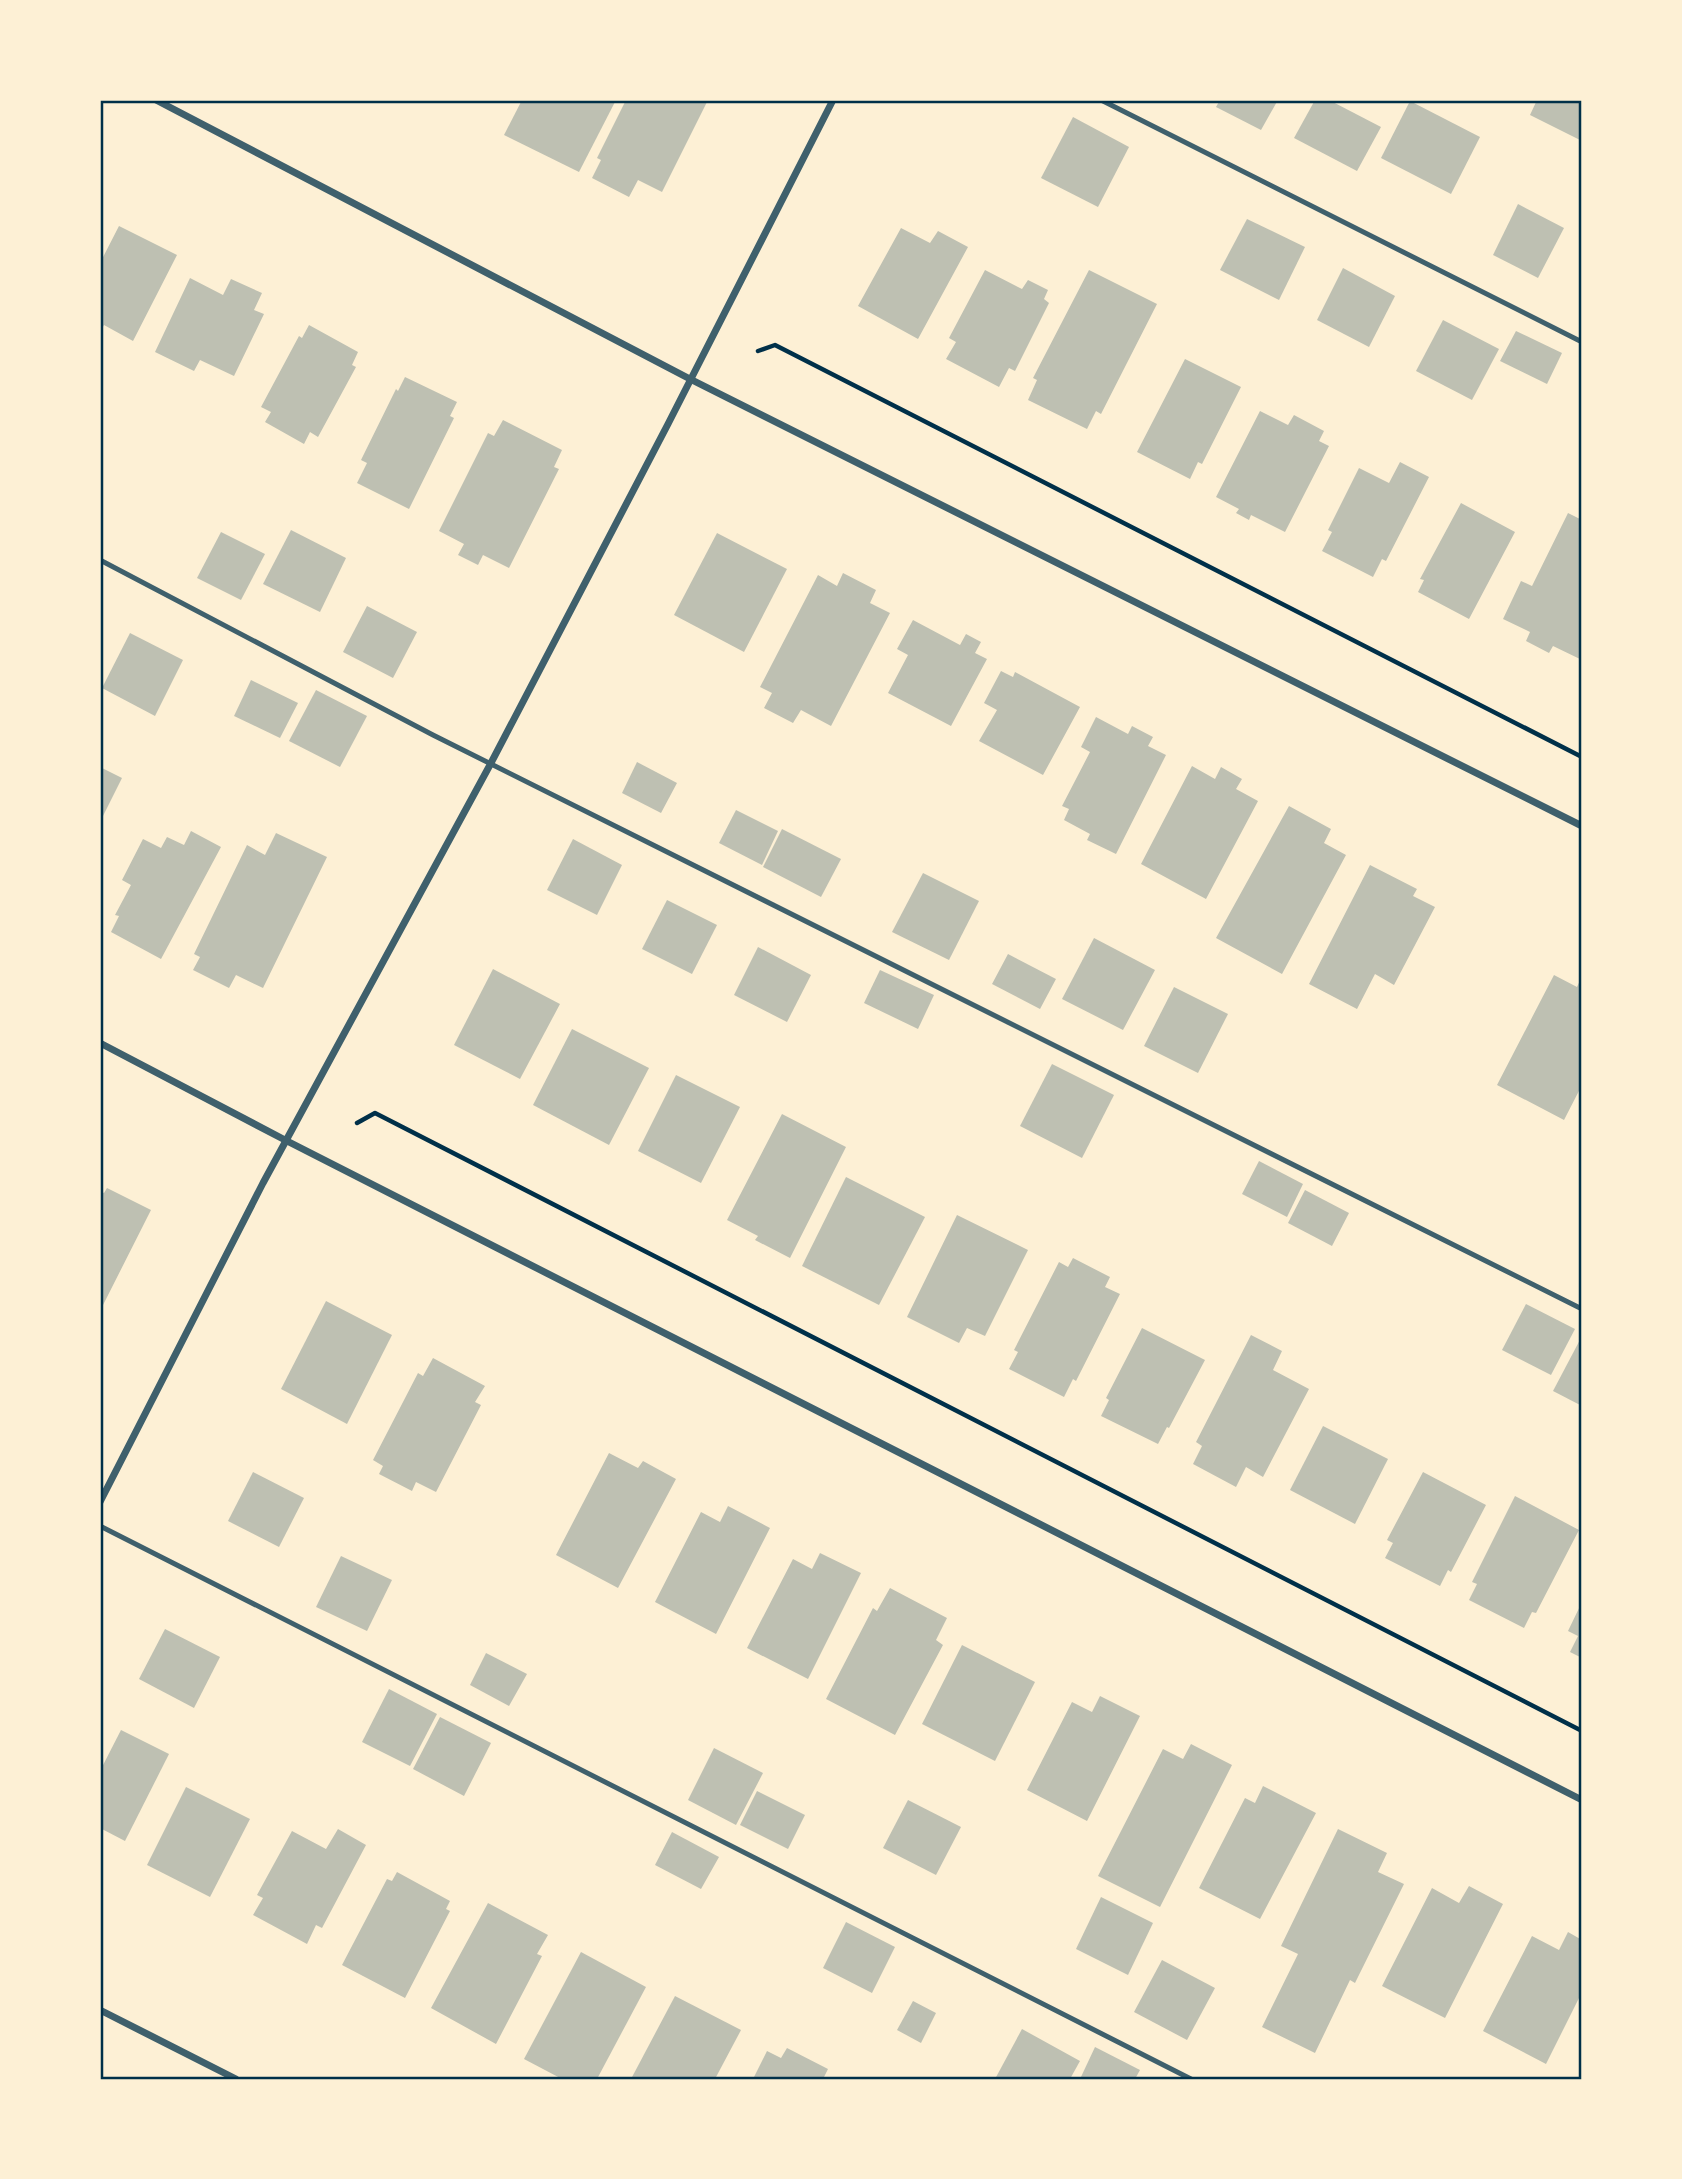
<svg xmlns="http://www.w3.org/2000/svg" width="1682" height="2179" viewBox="0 0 1682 2179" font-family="Overpass,sans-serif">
<rect width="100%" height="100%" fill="#fdf0d5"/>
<g fill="#bec0b2">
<polygon points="522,100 616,100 579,172 504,135"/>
<polygon points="626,100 708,100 662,192 638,180 629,197 592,178 601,160 597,158"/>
<polygon points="1220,100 1278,100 1261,130 1216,107"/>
<polygon points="1315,100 1329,100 1381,127 1357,171 1294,138"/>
<polygon points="1537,100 1582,100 1582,141 1530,115"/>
<polygon points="1410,101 1480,137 1451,194 1381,158"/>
<polygon points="1073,117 1129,147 1098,207 1041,178"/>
<polygon points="1518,204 1564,228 1538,278 1493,255"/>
<polygon points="1247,219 1305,247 1279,300 1220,270"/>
<polygon points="119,226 177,255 133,341 104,325 100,332 100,263"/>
<polygon points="901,228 930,243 938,231 968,247 918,339 858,306"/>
<polygon points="1343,268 1395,296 1369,347 1317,320"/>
<polygon points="985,270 1022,289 1028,280 1048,290 1044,299 1049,303 1015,371 1009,368 999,387 946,359 956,342 949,338"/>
<polygon points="1089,270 1157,304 1101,414 1096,411 1087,429 1028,400 1037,380 1033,378"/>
<polygon points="190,278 223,295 231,279 262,293 254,310 264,314 234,376 200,360 194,371 155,352"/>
<polygon points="1443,320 1499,349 1472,400 1416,371"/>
<polygon points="309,325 358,352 352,365 356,367 318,437 310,432 304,444 265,422 271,412 261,407 299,336 302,338"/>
<polygon points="1516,331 1562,353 1547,384 1500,361"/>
<polygon points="1185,359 1241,387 1202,464 1198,462 1190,479 1137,452"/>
<polygon points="405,377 457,402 450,416 454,418 409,509 357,483 367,463 361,460 396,389 398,391"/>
<polygon points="1260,411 1288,425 1294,415 1324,431 1319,441 1329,446 1285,532 1251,515 1249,520 1236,513 1239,509 1216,497"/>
<polygon points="503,420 562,450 554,467 559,469 509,568 483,555 478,565 458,555 464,544 439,531 488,433 494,436"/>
<polygon points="1400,462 1429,477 1386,561 1382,559 1373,577 1322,551 1332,532 1328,530 1359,468 1389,483"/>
<polygon points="1461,503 1515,532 1469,619 1418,592 1424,580 1420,579"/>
<polygon points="1568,513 1582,520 1582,660 1553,646 1549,653 1526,641 1530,632 1503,619 1521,581 1532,586"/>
<polygon points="291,530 346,558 320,612 263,584"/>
<polygon points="221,532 265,554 241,600 197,578"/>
<polygon points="717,533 787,569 744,652 674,615"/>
<polygon points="843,573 876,590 870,603 890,613 831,726 801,710 793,723 764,708 772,693 760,687 818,575 837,586"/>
<polygon points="367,606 417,632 393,678 343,652"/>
<polygon points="913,620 960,645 966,634 981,642 975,653 987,659 951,726 888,693 908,655 897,649"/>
<polygon points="130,633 183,660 155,716 102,688"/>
<polygon points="1001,671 1013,677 1015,672 1080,707 1043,775 979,741 997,710 984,703"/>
<polygon points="251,680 298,703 280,738 234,716"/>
<polygon points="316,690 367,716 340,767 289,741"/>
<polygon points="1096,717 1128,734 1132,726 1153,737 1148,746 1166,755 1116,854 1087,840 1090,834 1064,820 1069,809 1062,806 1090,752 1081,747"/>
<polygon points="637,762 677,783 661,813 622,793"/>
<polygon points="1192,766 1215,779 1221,767 1242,779 1236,789 1258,801 1206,899 1141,864"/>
<polygon points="100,767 122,778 100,822"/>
<polygon points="1289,806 1331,829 1324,843 1346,855 1282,974 1216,938"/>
<polygon points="736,810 778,831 762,865 719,843"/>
<polygon points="782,829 841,859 821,897 763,867"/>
<polygon points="191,831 221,847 161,959 111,932 119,916 115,915 131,885 122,880 143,839 161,848 167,837 184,845"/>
<polygon points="276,833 327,857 263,988 236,975 229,988 193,970 200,957 194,954 247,845 265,855"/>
<polygon points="573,839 622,865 597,915 547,890"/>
<polygon points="1370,865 1417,889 1413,896 1435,907 1394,985 1375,974 1357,1009 1309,984"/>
<polygon points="923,873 979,901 949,960 892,932"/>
<polygon points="667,900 717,925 692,974 642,949"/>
<polygon points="1094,938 1155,970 1123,1030 1062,999"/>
<polygon points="758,947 811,975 787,1022 734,995"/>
<polygon points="1008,954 1056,979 1040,1009 992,984"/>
<polygon points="493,969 560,1004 520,1079 454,1045"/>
<polygon points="880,970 934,995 918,1029 864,1003"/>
<polygon points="1554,975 1577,987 1582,976 1582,1085 1564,1120 1497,1085"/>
<polygon points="1174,987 1228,1014 1198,1073 1144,1046"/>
<polygon points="572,1029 649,1068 609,1145 533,1105"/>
<polygon points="1052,1064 1114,1095 1082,1158 1020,1126"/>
<polygon points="676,1075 740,1107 701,1183 638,1151"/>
<polygon points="782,1114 846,1147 790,1258 755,1240 758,1236 727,1220"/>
<polygon points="1259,1161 1303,1184 1287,1217 1242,1194"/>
<polygon points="846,1177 925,1217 879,1305 802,1266"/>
<polygon points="107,1188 151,1210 100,1311 100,1191 104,1193"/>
<polygon points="1305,1190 1349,1213 1332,1246 1288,1223"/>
<polygon points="957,1215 1028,1250 985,1336 967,1328 959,1343 907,1317"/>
<polygon points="1073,1258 1110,1277 1105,1287 1120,1294 1076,1381 1073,1379 1064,1397 1009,1369 1018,1352 1014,1350 1059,1262 1068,1267"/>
<polygon points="326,1301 392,1335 347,1424 281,1389"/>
<polygon points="1526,1304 1575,1329 1551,1375 1502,1350"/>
<polygon points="1142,1328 1205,1360 1169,1428 1167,1427 1158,1444 1101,1416 1109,1400 1106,1398"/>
<polygon points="1251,1335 1282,1351 1273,1370 1309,1389 1263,1477 1246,1467 1236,1487 1193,1464 1202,1446 1196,1442"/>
<polygon points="1582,1336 1582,1406 1553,1391"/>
<polygon points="433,1358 485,1386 475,1402 481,1405 436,1492 416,1482 412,1491 379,1474 383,1466 373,1460 418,1373 423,1376"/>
<polygon points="1323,1426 1388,1459 1355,1524 1290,1490"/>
<polygon points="609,1453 638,1468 643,1461 676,1479 618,1588 556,1555"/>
<polygon points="253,1472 304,1498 279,1547 228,1521"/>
<polygon points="1423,1472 1486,1505 1451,1572 1448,1570 1440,1586 1385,1558 1393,1543 1387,1540"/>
<polygon points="1515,1496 1579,1530 1536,1613 1532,1612 1524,1628 1469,1600 1477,1584 1472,1582"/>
<polygon points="728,1506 770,1528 716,1634 655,1602 701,1512 720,1522"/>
<polygon points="820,1553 861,1573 808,1679 747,1648 793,1559 812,1569"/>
<polygon points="341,1556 392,1580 367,1631 316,1607"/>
<polygon points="890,1588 947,1618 936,1640 943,1645 895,1735 826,1699 873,1608 877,1611"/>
<polygon points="1582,1602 1582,1658 1570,1652 1578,1636 1568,1631"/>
<polygon points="165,1629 220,1657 194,1708 139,1679"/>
<polygon points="962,1645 1035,1682 995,1761 922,1724"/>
<polygon points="486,1653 527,1674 509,1706 470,1685"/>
<polygon points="389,1689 437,1714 410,1766 362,1742"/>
<polygon points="1100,1696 1140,1716 1087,1821 1027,1790 1072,1702 1092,1712"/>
<polygon points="440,1717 491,1743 464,1796 413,1769"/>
<polygon points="121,1730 169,1754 125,1841 100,1828 100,1771"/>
<polygon points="1191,1744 1232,1765 1160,1907 1098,1876 1163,1749 1183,1759"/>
<polygon points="714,1748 763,1773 736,1825 688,1800"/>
<polygon points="1263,1786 1316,1813 1260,1919 1199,1888 1245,1798 1255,1803"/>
<polygon points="186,1787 250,1819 210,1897 147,1865"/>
<polygon points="757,1791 805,1815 788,1849 740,1825"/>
<polygon points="908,1800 961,1827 936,1875 883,1848"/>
<polygon points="338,1829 366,1845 322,1928 316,1925 307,1944 253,1915 263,1898 257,1895 292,1831 326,1849"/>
<polygon points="1338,1829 1387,1853 1378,1872 1404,1884 1355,1983 1350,1980 1315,2053 1262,2027 1298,1954 1281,1946"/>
<polygon points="672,1832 719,1857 701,1889 655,1865"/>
<polygon points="397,1872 450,1901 446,1909 450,1911 405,1998 342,1965 387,1879 392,1881"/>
<polygon points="1469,1886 1503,1904 1445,2018 1382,1986 1432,1888 1459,1903"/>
<polygon points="1101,1897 1153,1923 1128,1975 1076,1949"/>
<polygon points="488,1903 548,1935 537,1954 542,1956 496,2044 431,2008"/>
<polygon points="846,1922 895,1947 872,1993 823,1968"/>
<polygon points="1568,1932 1582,1940 1582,1992 1546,2064 1483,2031 1532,1936 1559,1950"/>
<polygon points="581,1952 646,1987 597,2079 562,2079 524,2059"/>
<polygon points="1162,1960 1215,1988 1187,2040 1134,2012"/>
<polygon points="675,1996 741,2030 715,2079 631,2079"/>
<polygon points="913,2001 936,2013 921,2043 897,2030"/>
<polygon points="1022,2029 1080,2061 1070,2079 995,2079"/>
<polygon points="1095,2047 1140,2070 1135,2079 1080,2079"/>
<polygon points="787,2048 828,2069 823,2079 753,2079 767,2051 781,2058"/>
</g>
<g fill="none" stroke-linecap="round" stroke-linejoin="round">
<g stroke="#003049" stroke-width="4.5">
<polyline points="758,351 775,345 1582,757"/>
<polyline points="357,1123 375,1113 1582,1731"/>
</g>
<g stroke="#3f606c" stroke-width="5">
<polyline points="1101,100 1582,342"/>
<polyline points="100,560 433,735 1582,1309"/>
<polyline points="100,1526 1191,2079"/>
</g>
<g stroke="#3f606c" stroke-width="7">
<polyline points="156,100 690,379 1582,826"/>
<polyline points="100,1043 287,1141 1582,1800"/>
<polyline points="100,1502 263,1183 491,763 668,424 833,100"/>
<polyline points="100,2010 236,2079"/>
</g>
</g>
<rect width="1682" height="2179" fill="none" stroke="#fdf0d5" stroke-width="203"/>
<rect x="102" y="102" width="1478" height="1976" fill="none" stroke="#003049" stroke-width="2.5"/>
</svg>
